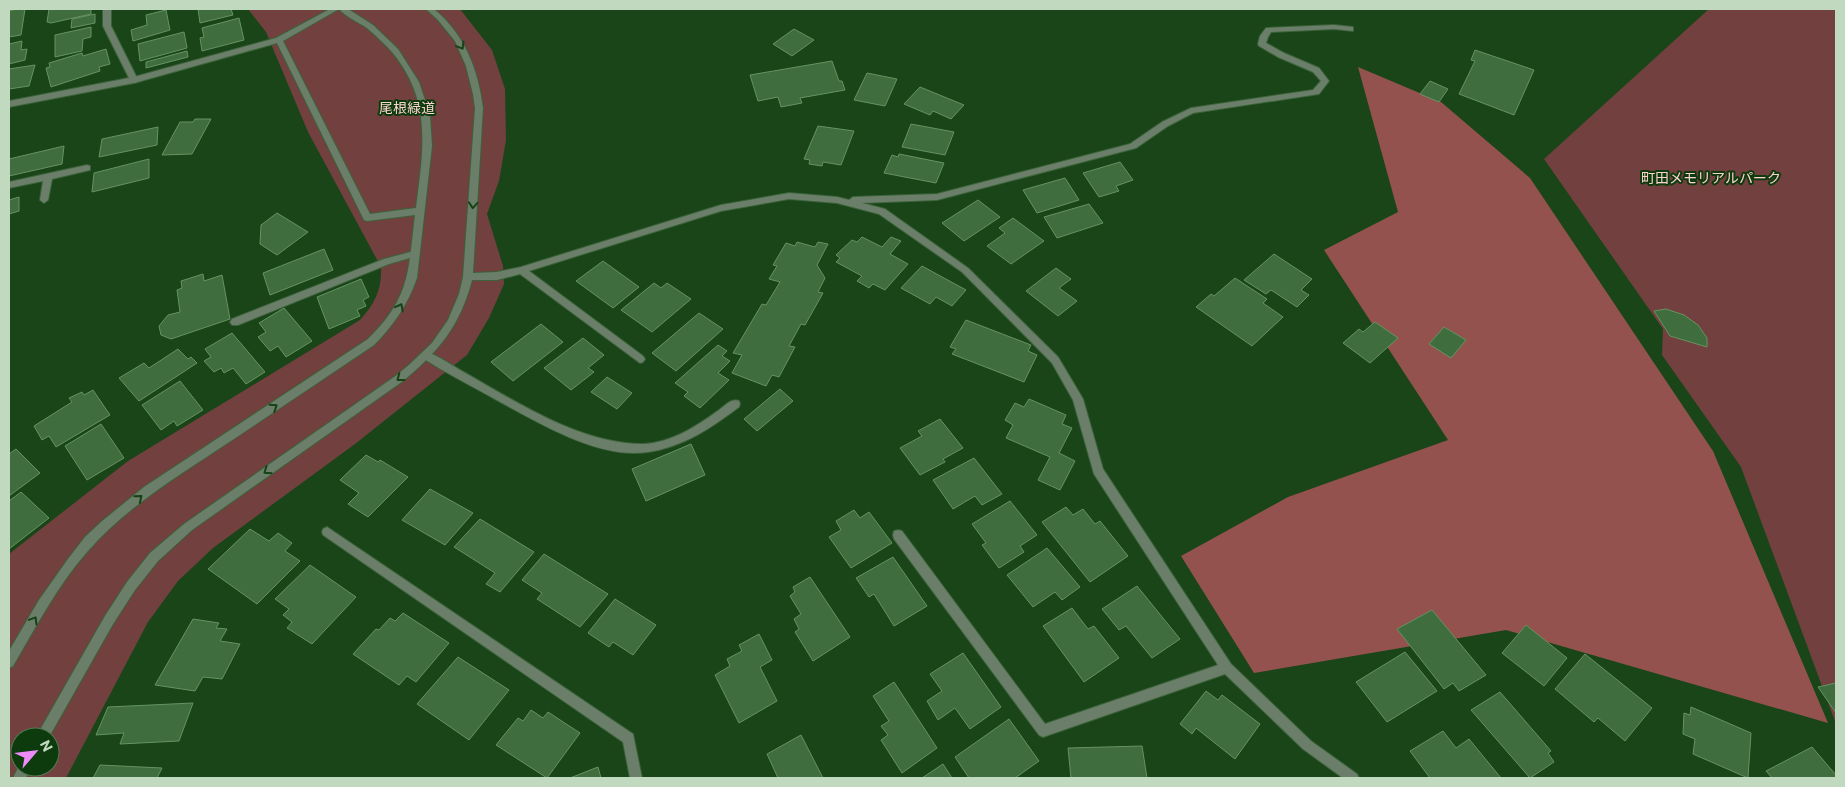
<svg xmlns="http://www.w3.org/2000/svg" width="1845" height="787" viewBox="0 0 1845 787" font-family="Commissioner,'Noto Sans JP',sans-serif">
<rect width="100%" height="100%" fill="#194518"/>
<g fill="#72403e" fill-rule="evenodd">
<path d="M248,9H460L492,50L505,89L506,140L499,181L487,214L503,266L504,284L489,318L467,355L355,444L213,548L178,581L148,622L66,778H9V554L128,461L360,320C375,304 382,289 381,267L308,132L266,32ZM20,737H50V767H20Z"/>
<polygon points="1709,9 1836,9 1836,724 1741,467 1662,355 1663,329 1544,159"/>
</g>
<polygon fill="#94524f" points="1358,67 1441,102 1530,178 1713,451 1828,723 1506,630 1254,673 1181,556 1288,497 1448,440 1324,250 1398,212"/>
<g fill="#406d3d" stroke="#659362">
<polygon points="17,9 25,9 21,35 9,37 9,11"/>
<polygon points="49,9 91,9 91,14 51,23 47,22"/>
<polygon points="198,9 231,9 233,15 200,23"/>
<polygon points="166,10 170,30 133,41 131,30 147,25 146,15"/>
<polygon points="95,14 95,23 71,28 72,19"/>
<polygon points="239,18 244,40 202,51 200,38 204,37 202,28"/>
<polygon points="91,27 91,37 83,39 82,51 55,57 55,35"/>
<polygon points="794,29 814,40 792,56 773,44"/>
<polygon points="184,32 187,48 140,61 138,44"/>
<polygon points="22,41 21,50 27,49 25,60 9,64 9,44"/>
<polygon points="106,49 110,64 99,67 100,71 51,87 46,68 50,67 49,63 82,53 83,56"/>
<polygon points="1475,50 1534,70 1514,115 1459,94 1475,61 1471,60"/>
<polygon points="187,51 188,57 146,68 146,62"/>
<polygon points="832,61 839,81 842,81 845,90 800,98 802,103 781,107 778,97 758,101 750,75"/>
<polygon points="35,65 29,86 9,89 9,69"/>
<polygon points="867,73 897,79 885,106 854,100"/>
<polygon points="1430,81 1448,89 1439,102 1420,94"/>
<polygon points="920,87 964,105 951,119 933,111 930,115 904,104"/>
<polygon points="195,119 211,119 192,154 162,155 180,122 193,122"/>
<polygon points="911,124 954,132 945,155 902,147"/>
<polygon points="818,126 854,131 841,165 823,162 822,166 809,164 810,160 804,159"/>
<polygon points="158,127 157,145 99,157 102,139"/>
<polygon points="64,146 62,164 9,176 9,159"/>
<polygon points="899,154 944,163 936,183 884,173 892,155 898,157"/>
<polygon points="149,159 149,178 92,192 94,173"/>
<polygon points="1120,162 1133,180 1116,186 1119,191 1099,197 1083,173"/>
<polygon points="1065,178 1079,200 1037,213 1023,190"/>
<polygon points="19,197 19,211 9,214 9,200"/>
<polygon points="978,200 1000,217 964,241 942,223"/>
<polygon points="1089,204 1103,223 1057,238 1044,217"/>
<polygon points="277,213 308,232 277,255 260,244 261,225"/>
<polygon points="1013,218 1044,241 1011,264 987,246 1005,233 999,228"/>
<polygon points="862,237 882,247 891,237 901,241 890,254 908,264 885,290 873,284 869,288 857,281 862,276 836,262 840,258 836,255 852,240 857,242"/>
<polygon points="797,242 815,247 818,242 828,244 817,265 825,278 818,292 823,293 805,325 801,324 789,346 795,347 779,377 772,375 766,386 732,373 742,355 733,353 762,304 766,305 780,282 769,279 777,266 773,265 786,243 795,246"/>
<polygon points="324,249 333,270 270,295 263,273"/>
<polygon points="1274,254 1312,279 1301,290 1309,295 1297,307 1271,290 1266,294 1244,280"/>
<polygon points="603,261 639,287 613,308 576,281"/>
<polygon points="922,266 966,290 952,306 936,297 930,304 901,288"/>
<polygon points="1056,268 1071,279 1059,288 1077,301 1058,316 1026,291"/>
<polygon points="203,274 204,281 222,275 230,319 171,339 161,335 159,326 168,315 180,312 177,290 182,288 181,281"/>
<polygon points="1235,278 1267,299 1263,303 1283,317 1252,346 1196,307 1211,294 1214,296"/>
<polygon points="361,279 369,297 363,300 366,306 357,310 360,316 329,329 317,297"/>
<polygon points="654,283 661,288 667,283 691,299 652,332 621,310"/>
<polygon points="284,308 312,341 286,357 278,346 270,351 258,337 266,332 259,323"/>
<polygon points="1666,309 1684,315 1698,325 1707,338 1707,347 1670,336 1654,311"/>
<polygon points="699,313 723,329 676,371 652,353"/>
<polygon points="966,320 1031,345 1028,351 1037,355 1024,382 952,354 956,349 950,347"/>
<polygon points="1375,322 1398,338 1370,363 1343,343 1359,329 1363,332"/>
<polygon points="541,324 563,342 513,381 491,362"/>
<polygon points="1444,327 1466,340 1451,358 1429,344"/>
<polygon points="232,333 265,372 246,384 233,368 224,373 221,368 214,372 204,361 211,357 205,349"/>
<polygon points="583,338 604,355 588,368 594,372 571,390 544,368"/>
<polygon points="718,345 727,351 722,356 730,361 718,373 729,380 700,408 684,396 688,392 675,383"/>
<polygon points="178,349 188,359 191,357 197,363 139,401 119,378 144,363 149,368"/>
<polygon points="607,377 632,393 617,409 591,392"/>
<polygon points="180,381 203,410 177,426 174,421 161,430 142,405"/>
<polygon points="780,389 793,401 757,431 744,419"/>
<polygon points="93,390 110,415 56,447 49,436 42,440 34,426 72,402 69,398 82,392 84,395"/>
<polygon points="1029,399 1066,415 1062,424 1072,428 1059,453 1075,461 1060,490 1038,480 1050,457 1006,438 1013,425 1005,420 1015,403 1024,407"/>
<polygon points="940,419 963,448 943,459 945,462 920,475 900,448 922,436 918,431"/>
<polygon points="101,424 124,458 87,480 65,446"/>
<polygon points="691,444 705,475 646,501 632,469"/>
<polygon points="16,449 40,473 9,496 9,454"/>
<polygon points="366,455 378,462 380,460 408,477 368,517 348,504 359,493 340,480"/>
<polygon points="974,458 1002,494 982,505 975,496 953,509 933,480"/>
<polygon points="430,489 473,513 445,545 402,520"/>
<polygon points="21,492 49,518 9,549 9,501"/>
<polygon points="1010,501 1037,535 1020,546 1024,552 999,568 982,545 986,543 972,524"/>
<polygon points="1066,507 1073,515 1083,509 1095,524 1100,521 1128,556 1090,582 1042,522"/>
<polygon points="854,510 860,518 869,512 892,543 851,568 829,537 841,530 836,521"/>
<polygon points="480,519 534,552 500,592 486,584 495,573 454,547"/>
<polygon points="250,529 269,541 278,533 292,543 285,551 300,561 257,604 208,569"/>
<polygon points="1047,548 1080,587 1062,600 1055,592 1033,607 1007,575"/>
<polygon points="544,554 608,594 580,627 537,599 542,593 522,580"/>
<polygon points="893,557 927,606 894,626 874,594 869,597 856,578"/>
<polygon points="310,565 356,597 312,644 287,628 292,622 283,615 289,609 275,599"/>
<polygon points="810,577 850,637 813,661 795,632 799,629 794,619 801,614 790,596 795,592 793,587"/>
<polygon points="1137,586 1180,639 1152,658 1126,626 1119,630 1102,609"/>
<polygon points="615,599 656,625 633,655 613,642 609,647 588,633"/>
<polygon points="1072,608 1088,629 1094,626 1119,658 1084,682 1043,626"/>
<polygon points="1432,610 1486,675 1459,691 1453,683 1444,689 1397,629"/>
<polygon points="403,613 449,643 416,682 407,676 399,685 353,654 376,629 379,630 390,618 395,621"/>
<polygon points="193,619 219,623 216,628 227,629 220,641 240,644 222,679 203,677 195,691 155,685"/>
<polygon points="1526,625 1567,658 1544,686 1502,653"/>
<polygon points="759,634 772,660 760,667 777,701 739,723 715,675 730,666 727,659 742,651 739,645"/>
<polygon points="1405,652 1437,691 1387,722 1356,682"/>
<polygon points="963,653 1001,707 970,729 955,708 938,720 927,701 942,691 930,674"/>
<polygon points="1585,654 1652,708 1625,741 1598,718 1594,722 1555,689"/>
<polygon points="458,657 509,690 469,740 417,704"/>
<polygon points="894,682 937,748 902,773 881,740 888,735 881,726 889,721 873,696"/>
<polygon points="1836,683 1836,713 1818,687"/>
<polygon points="1206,691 1218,700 1222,695 1260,724 1235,759 1196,728 1192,734 1180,724"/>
<polygon points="1500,692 1551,751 1548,753 1554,762 1530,778 1471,710"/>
<polygon points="193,703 179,741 120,744 124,733 96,735 108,707"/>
<polygon points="1691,707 1751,733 1748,778 1693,754 1695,739 1683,734 1684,713 1690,715"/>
<polygon points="531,710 543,718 548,712 580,733 547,778 496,745 518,718 523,721"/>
<polygon points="1009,719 1039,761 1015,778 969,778 955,757"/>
<polygon points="1443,731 1456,748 1469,739 1501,778 1430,778 1410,751"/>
<polygon points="801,735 823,778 778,778 767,754"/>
<polygon points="1142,746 1147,778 1071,778 1068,748"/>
<polygon points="1812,747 1836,775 1836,778 1772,778 1766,771"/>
<polygon points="943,764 952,778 922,778"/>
<polygon points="100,765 162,768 157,778 93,778"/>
<polygon points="598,767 601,778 570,778"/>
</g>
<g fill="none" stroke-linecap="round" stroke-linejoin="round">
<g stroke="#3b6339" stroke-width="2">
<g id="lane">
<polygon points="103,9 111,9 111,26 138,80 137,82 134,83 130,80 103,26"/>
<polygon points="87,165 90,166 90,170 52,179 48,200 44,203 40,200 43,181 9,188 9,182"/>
<polygon points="414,251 419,254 417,256 389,264 238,325 232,325 230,322 232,319 384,259"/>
<path d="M427,352C441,357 454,367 467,374C520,404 581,444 643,444C671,443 697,426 719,410C725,406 731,398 739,401L740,404L739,407C711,428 683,447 648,452C598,460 536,421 493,398C470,385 446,373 424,359L422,356L424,353Z"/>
</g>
</g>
<g stroke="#3b6339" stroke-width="2">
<g id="street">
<path d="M330,9H339L283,41L370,214L416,208C423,151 433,101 392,52C385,44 375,35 367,28C358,22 346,17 339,9H348L373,25L398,49L419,82L430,115L432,146L417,278C408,304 394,325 374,345C322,380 270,415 217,450C172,480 123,510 87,552C57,586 36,627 13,666L9,668V651L39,600L68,559L85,537L101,522L144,487L368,339C411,297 408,271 415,215L367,221L364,220L277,43L134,83L9,107V101L134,77L276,38Z"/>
<path d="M426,9H434C465,35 478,69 483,108L473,273L497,272L521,267L721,205L789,193L837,197L849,200L853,197L937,194L1130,144L1162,122L1191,108L1313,90L1321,81L1313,72L1278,57L1259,46L1258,44L1260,36L1266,28L1334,25L1353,27V31L1334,29L1271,32L1268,37L1266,43L1284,53L1319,68L1329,81L1319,94L1193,113L1168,126L1136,148L937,200L862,203L885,209L968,268L1058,357L1083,399L1103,469L1231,664L1311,741L1357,774L1359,778H1343L1303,749L1225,674L1043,737L1039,735L894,539L893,535L894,531L898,530L902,531L1045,724L1218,665L1094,474L1073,400L1052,363L962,272L879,214L837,203L789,199L721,211L529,271L643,356L645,359L643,362L640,363L520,274L497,280H472C460,326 439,351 403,381L192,530L158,561L135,590L113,624L49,737H36L105,616L127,582L150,553L184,524L397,375L410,364L432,343L448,320L459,294L463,277L475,108L473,94L466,66L455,41L438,20Z"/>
<polygon points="327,527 633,734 642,778 630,778 623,742 323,535 322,532 323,529"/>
<polygon points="20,764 20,767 31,767 26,778 13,778"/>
</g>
</g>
<use href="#lane" fill="#6b7e69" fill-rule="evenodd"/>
<use href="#street" fill="#6b7e69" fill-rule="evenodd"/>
</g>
<defs><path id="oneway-chevron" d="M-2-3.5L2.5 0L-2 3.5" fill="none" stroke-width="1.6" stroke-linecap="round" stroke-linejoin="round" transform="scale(1.25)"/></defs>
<g stroke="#164216">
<use href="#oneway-chevron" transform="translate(461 46) rotate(59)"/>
<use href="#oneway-chevron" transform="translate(473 205) rotate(94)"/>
<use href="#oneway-chevron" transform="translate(400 307) rotate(-62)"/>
<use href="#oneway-chevron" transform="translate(400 378) rotate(143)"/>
<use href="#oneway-chevron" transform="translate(274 407) rotate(-33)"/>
<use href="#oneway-chevron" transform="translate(267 471) rotate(145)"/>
<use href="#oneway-chevron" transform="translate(139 498) rotate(-39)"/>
<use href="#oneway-chevron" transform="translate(34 620) rotate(-59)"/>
</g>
<g text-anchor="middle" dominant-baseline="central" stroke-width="4" stroke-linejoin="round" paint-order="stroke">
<g font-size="14" fill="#fdd3d0" stroke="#0d3b0d">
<text x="407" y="107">尾根緑道</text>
<text x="1711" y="177">町田メモリアルパーク</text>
</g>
</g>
<rect width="1845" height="787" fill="none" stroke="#c1d9bf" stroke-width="20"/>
<g transform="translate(35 752) rotate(62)"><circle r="24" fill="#0d3b0d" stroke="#557a54"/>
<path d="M0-4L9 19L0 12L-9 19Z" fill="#ed8cf9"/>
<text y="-8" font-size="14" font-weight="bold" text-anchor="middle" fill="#c1d9bf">N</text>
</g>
</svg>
